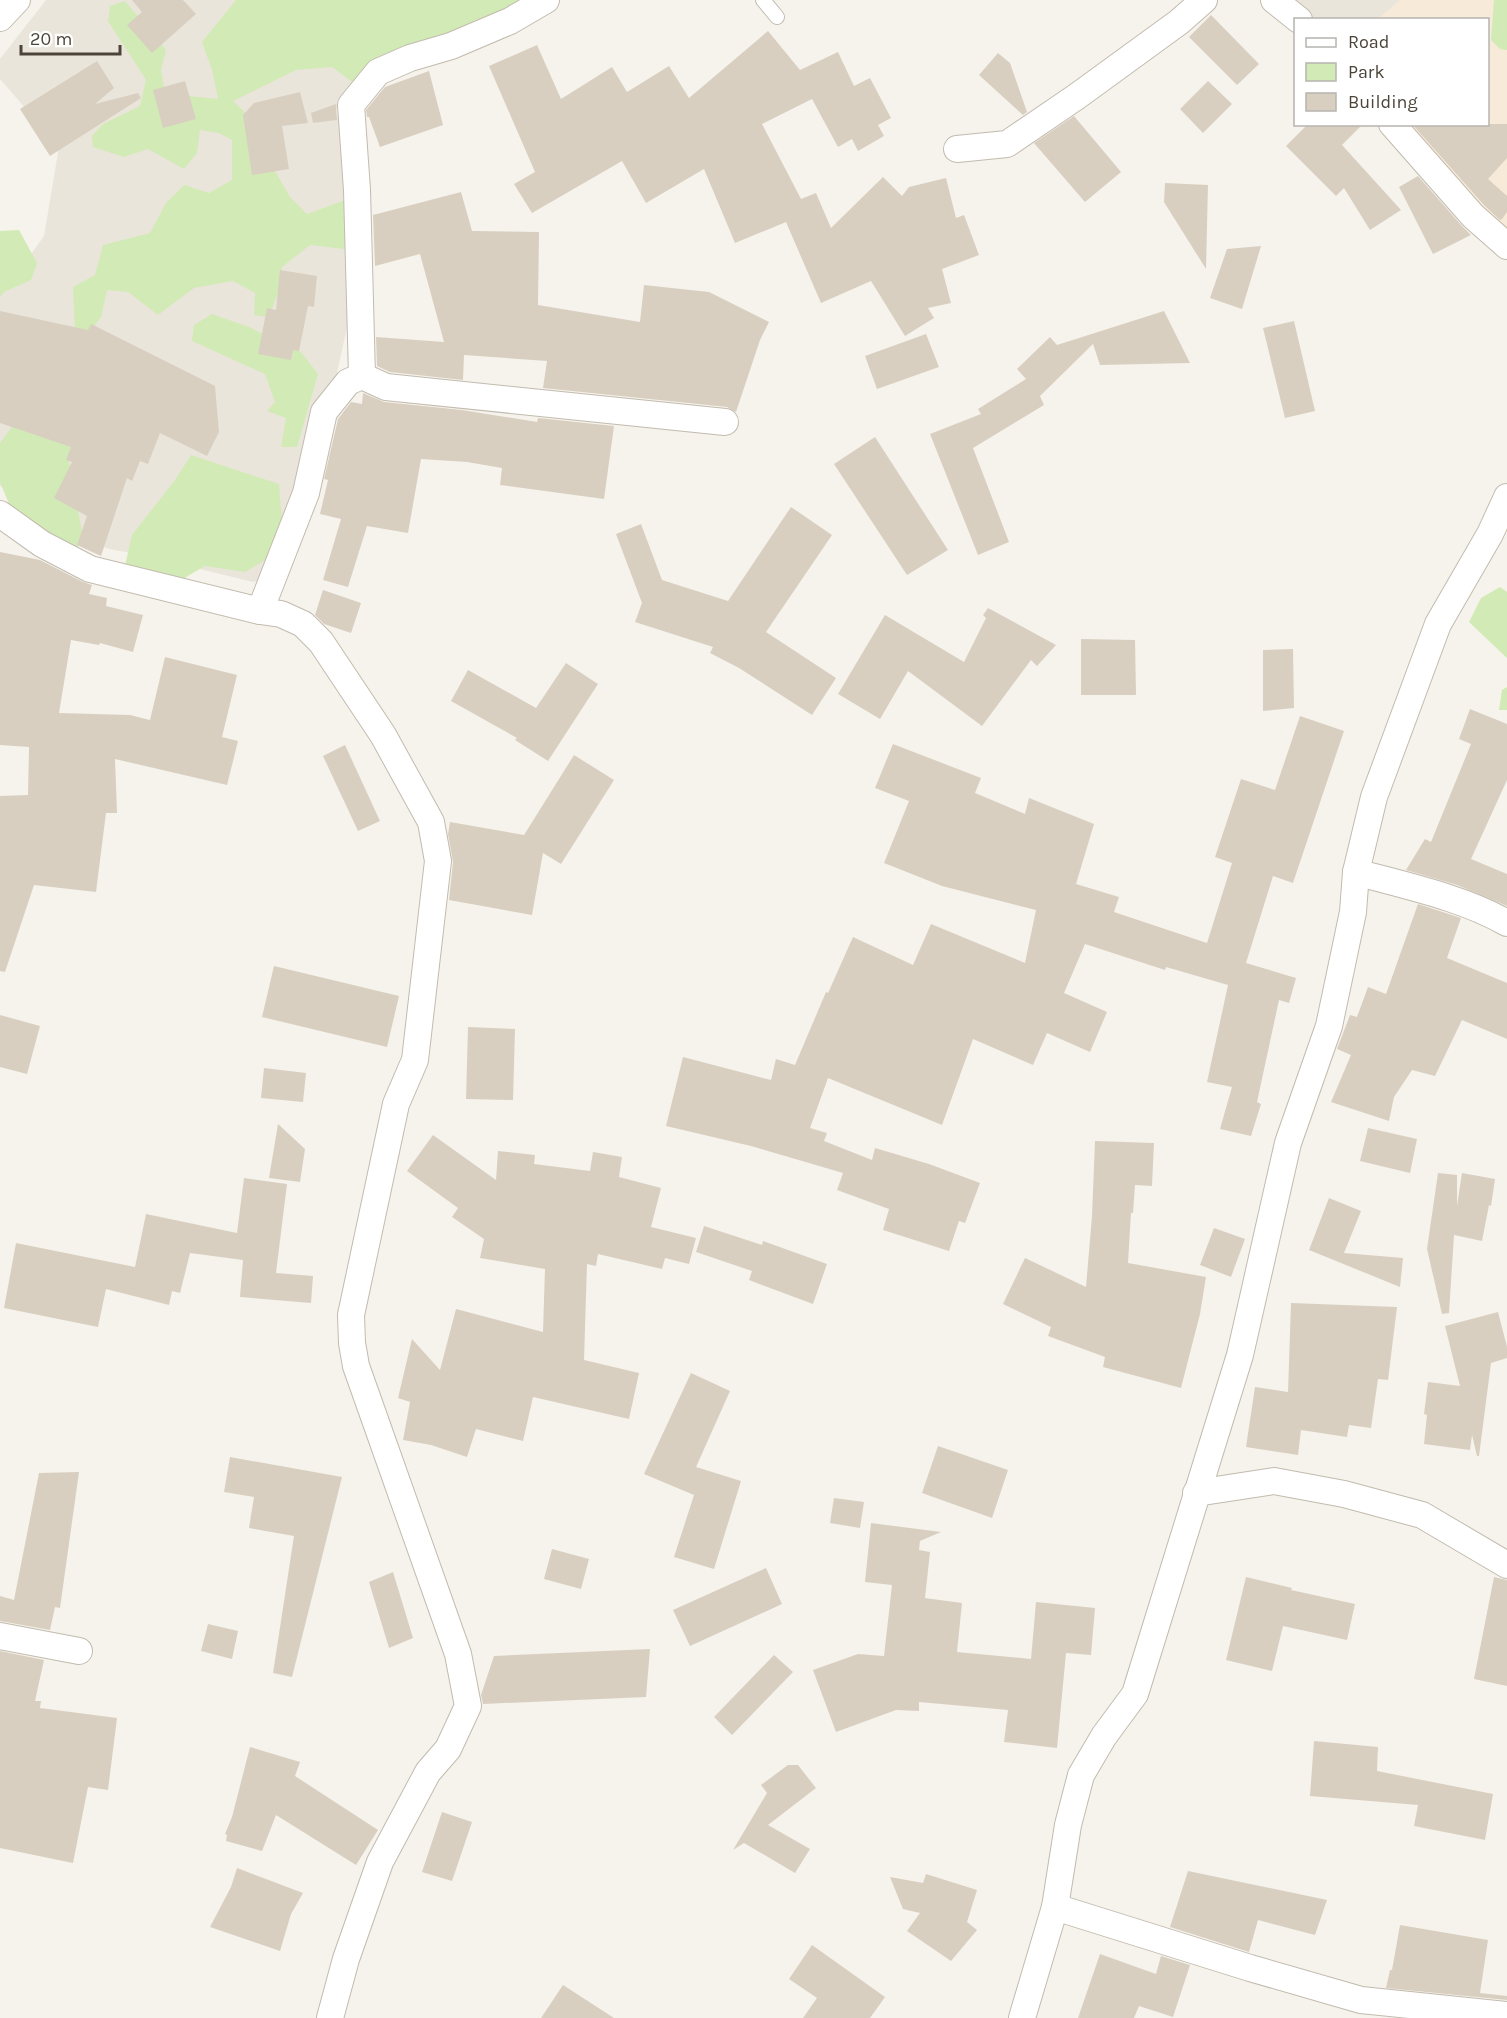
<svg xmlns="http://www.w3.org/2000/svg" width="1507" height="2018" viewBox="0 0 1507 2018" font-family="Karla,sans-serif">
<rect width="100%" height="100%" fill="#f6f3ec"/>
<g fill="#eae5da">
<polygon points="46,0 531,0 355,84 328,120 342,114 350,314 334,386 293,508 264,579 253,582 142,555 109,549 86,540 27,499 0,486 0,266 17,274 44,236 59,147 0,79 0,59"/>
<polygon points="1287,0 1400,0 1377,20 1306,19"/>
</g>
<polygon fill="#f7ead8" points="1400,0 1507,0 1507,238 1401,125 1488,124 1488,20 1377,20"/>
<g fill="#d2eab5">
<polygon points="236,0 531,0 355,84 332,67 296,70 233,101 260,127 275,171 290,197 307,214 345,200 354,228 344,249 310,245 282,267 279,290 269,317 254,315 255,293 233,281 194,288 158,315 128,292 107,290 101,317 87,336 75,331 73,287 95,275 103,245 150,233 166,203 184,185 209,193 232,180 232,140 219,133 200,130 197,153 184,169 148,149 124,157 93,147 92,136 103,124 140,106 146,80 108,21 110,6 125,1 166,50 161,70 166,98 189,96 218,99 212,70 202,42"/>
<polygon points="1494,0 1507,0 1507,50 1500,49 1491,40"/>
<polygon points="19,230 37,263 31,280 4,292 0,297 0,231"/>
<polygon points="212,314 249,327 301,352 318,374 297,447 281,447 286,418 267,411 275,402 265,374 192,341 194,325"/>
<polygon points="17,420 83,426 69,462 82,532 76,555 19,528 0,482 0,443"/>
<polygon points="191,455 279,484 282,524 270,557 245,572 205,566 169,587 122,579 132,535 175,480"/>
<polygon points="1500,587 1507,592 1507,658 1469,622 1481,598"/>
<polygon points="1507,687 1507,710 1499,710 1502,690"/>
</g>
<g fill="#d8cfc1">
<polygon points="132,0 183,0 196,14 152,53 127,25 142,12"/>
<polygon points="1211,15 1259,64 1237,85 1189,37"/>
<polygon points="768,31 800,70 838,52 854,86 870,78 891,118 878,125 884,136 858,151 852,139 838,147 812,99 762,124 801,199 816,193 831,228 883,177 902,196 909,187 946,178 956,218 964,215 979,255 942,269 951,303 928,308 934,318 905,336 871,281 821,303 786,222 735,243 704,169 646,203 622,161 532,213 514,184 535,172 489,66 537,45 561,99 612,67 627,92 669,66 689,98"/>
<polygon points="998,53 1010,63 1027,112 1023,115 979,75"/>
<polygon points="97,61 114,88 95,104 138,93 141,98 50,156 20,109"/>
<polygon points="429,71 443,125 380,147 369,117 367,117 366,110 385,87"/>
<polygon points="185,81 196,119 163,128 153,90"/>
<polygon points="1208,81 1232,104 1203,133 1180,109"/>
<polygon points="300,92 308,123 282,126 289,169 252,175 243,115 254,103"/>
<polygon points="336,104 337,120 313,123 311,113"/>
<polygon points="1074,116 1121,172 1085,202 1034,143"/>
<polygon points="1308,124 1363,124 1342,145 1401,210 1370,230 1344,188 1336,196 1286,146"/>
<polygon points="1412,124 1507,124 1507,158 1488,179 1507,196 1507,212 1502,219 1500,220 1484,205"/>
<polygon points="1418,176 1462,226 1471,235 1433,254 1399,187"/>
<polygon points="1165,183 1208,185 1206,269 1164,202"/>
<polygon points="461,192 472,231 539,232 538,305 640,322 644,285 709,292 769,322 760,340 736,412 727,407 543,388 547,361 464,355 463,380 390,372 377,366 376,337 444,342 420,254 375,266 373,215"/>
<polygon points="1261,246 1242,309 1210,298 1227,249"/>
<polygon points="280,270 317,276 314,307 308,306 299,351 293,350 291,360 258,354 267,308 276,310"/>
<polygon points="0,311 88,330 91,324 215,386 219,432 207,456 160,433 148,464 140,461 132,481 127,478 101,556 77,545 87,516 54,498 72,462 66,460 71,447 0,423"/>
<polygon points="1164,311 1190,363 1100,365 1093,344 1040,396 1044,405 973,448 1009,542 978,555 930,434 981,414 978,409 1026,379 1017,369 1050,337 1057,345"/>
<polygon points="1294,321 1315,411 1285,418 1263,328"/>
<polygon points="926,334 939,367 877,389 865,356"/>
<polygon points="363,393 384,402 462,410 537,422 538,418 614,426 604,499 500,485 502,468 467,462 421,459 408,533 367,526 348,587 323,580 341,519 320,514 328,480 324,479 338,419 351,402 362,404"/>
<polygon points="875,437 948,550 907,575 834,464"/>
<polygon points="791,507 832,535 766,632 836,678 812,715 739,668 710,653 713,647 635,622 642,603 616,534 641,524 662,580 728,601"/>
<polygon points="0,552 40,560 83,582 92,585 89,594 107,598 106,606 143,615 133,652 100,643 99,645 71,640 59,713 130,715 150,720 165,657 237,675 222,737 238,741 227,785 115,759 117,813 106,813 96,892 34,885 5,972 0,971 0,796 28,795 29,747 0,745"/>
<polygon points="323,590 361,603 351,633 324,624 315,615"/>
<polygon points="988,608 1056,645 1037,666 1031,660 982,726 908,671 880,719 838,694 885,615 964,662 986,618 983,615"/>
<polygon points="1081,639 1135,640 1136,695 1081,695"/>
<polygon points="1293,649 1294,708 1263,711 1263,650"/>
<polygon points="566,663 598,684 548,761 515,740 517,738 451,701 468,670 536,708"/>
<polygon points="1470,709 1507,724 1507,780 1471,859 1507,874 1507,906 1457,885 1406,870 1425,839 1431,842 1471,744 1459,739"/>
<polygon points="1300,716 1344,731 1293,883 1273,876 1246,963 1296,978 1289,1003 1279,1000 1257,1102 1261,1104 1251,1136 1220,1129 1232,1087 1207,1082 1228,985 1166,967 1165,970 1085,944 1064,993 1107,1012 1090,1052 1047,1033 1033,1065 973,1039 942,1125 828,1078 810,1128 827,1133 824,1141 872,1160 875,1148 929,1164 980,1183 965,1223 959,1221 949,1251 883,1230 889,1209 837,1190 843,1173 751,1146 666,1126 683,1057 771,1080 776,1059 795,1065 826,992 828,993 853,937 913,965 931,924 1025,963 1036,910 942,886 884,863 909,801 875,788 893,744 981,778 975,793 1025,814 1029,798 1094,824 1076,884 1119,897 1114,912 1207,943 1232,863 1215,857 1241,779 1275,790"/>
<polygon points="345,745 380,821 358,831 323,756"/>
<polygon points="574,755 614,780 561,864 543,853 532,915 449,900 453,862 448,834 450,822 524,835"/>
<polygon points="1418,904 1461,918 1447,958 1507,983 1507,1039 1462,1020 1435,1076 1412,1070 1394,1097 1389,1121 1331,1102 1351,1055 1337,1049 1350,1015 1357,1017 1368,987 1386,994"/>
<polygon points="274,966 399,996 387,1047 262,1017"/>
<polygon points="0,1015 40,1026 27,1074 0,1067"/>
<polygon points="468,1027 515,1029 513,1100 466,1099"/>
<polygon points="264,1068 306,1073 303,1102 261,1098"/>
<polygon points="278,1124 305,1149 300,1182 269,1178"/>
<polygon points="1368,1128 1417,1139 1410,1173 1360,1161"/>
<polygon points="433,1135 496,1180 498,1151 535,1155 534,1164 590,1171 593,1152 622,1157 619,1177 661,1188 651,1227 696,1238 689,1264 665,1258 662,1269 598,1254 596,1266 587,1264 584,1360 639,1373 629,1419 533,1397 523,1441 476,1429 467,1457 431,1445 403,1440 410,1402 398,1398 412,1339 440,1370 456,1309 543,1332 545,1269 480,1258 484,1239 452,1217 458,1208 407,1171"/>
<polygon points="1095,1141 1154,1143 1152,1186 1135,1185 1133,1213 1131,1213 1128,1263 1206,1277 1200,1314 1181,1388 1103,1367 1105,1357 1048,1336 1051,1327 1003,1304 1025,1258 1086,1287 1092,1216"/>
<polygon points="1438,1173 1457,1175 1457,1206 1462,1173 1495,1179 1491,1206 1489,1205 1482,1241 1454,1235 1449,1313 1442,1314 1427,1249"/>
<polygon points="244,1178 287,1184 276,1273 313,1276 311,1303 240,1297 243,1260 190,1253 180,1293 172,1291 169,1305 106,1289 98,1327 4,1308 16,1243 135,1267 146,1214 237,1233"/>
<polygon points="1329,1198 1361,1211 1344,1253 1403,1258 1400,1287 1309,1250"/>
<polygon points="704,1226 762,1245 763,1241 827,1264 813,1304 749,1280 752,1271 696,1252"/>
<polygon points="1214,1228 1245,1239 1231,1277 1200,1265"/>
<polygon points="1291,1303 1397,1307 1388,1380 1378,1379 1371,1428 1349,1425 1347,1437 1301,1430 1298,1455 1246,1447 1255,1387 1288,1392"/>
<polygon points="1498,1312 1507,1347 1507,1358 1491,1363 1479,1456 1477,1456 1472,1435 1470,1450 1424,1444 1427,1415 1424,1414 1428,1382 1460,1386 1445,1326"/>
<polygon points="691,1373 730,1391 696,1467 741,1481 714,1569 674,1557 694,1495 644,1474"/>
<polygon points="938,1446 1008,1470 992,1518 922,1493"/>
<polygon points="230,1457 342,1477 292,1677 273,1673 294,1536 249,1528 254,1497 224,1492"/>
<polygon points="79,1472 60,1608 55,1607 50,1630 0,1621 0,1596 14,1600 39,1473"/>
<polygon points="834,1498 864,1502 860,1528 830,1523"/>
<polygon points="871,1523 941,1532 920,1541 919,1550 930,1552 925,1598 962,1603 957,1652 1031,1659 1036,1602 1095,1608 1091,1655 1066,1653 1057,1748 1004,1742 1008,1710 919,1702 919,1711 896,1710 836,1732 813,1670 858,1654 884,1656 892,1585 865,1582"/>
<polygon points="552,1549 589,1559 581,1589 544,1579"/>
<polygon points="766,1568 782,1604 690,1646 673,1610"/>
<polygon points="393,1572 413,1638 389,1648 369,1582"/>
<polygon points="1246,1577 1292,1588 1291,1590 1355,1604 1347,1640 1283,1626 1272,1671 1226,1660"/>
<polygon points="1494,1577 1507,1580 1507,1686 1474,1679"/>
<polygon points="208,1624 238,1631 232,1659 201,1651"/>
<polygon points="650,1649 646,1697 483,1704 481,1695 494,1656"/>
<polygon points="0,1651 44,1660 35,1701 41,1701 40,1708 117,1718 108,1790 88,1787 73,1863 0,1848"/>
<polygon points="774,1655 793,1672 732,1735 714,1717"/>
<polygon points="1314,1741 1378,1747 1377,1771 1493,1794 1485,1840 1414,1826 1418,1805 1310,1796"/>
<polygon points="250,1747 300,1762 295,1776 378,1830 356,1865 276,1815 262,1851 226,1841 227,1835 225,1834 232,1817"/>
<polygon points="788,1765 798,1765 816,1788 768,1825 810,1849 795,1873 744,1843 733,1850 767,1793 761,1785"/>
<polygon points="442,1812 472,1822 452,1881 422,1872"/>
<polygon points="237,1868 303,1893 291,1914 280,1951 210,1927 231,1887"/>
<polygon points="1188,1871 1327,1900 1315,1935 1258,1920 1249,1952 1170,1927"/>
<polygon points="926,1874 977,1890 967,1922 977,1930 951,1961 907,1931 920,1913 903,1909 890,1877 923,1883"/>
<polygon points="1400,1925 1488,1940 1480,1993 1507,1996 1507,2000 1386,1988 1390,1970 1392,1970"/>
<polygon points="812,1945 885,1997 870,2018 803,2018 817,1998 789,1979"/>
<polygon points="1100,1954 1156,1974 1161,1956 1190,1965 1173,2017 1139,2006 1134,2018 1078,2018"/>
<polygon points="563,1985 614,2018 541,2018"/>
</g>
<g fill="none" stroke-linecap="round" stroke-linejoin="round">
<g stroke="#c2bbae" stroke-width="16">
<polyline id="lane" points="763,0 777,17"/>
</g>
<g stroke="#c2bbae" stroke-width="28">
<g id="street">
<polyline points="1274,0 1299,20"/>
<polyline points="0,18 17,0"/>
<polyline points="1392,124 1473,216 1507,246"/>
<polyline points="957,149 1007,144 1076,97 1179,22 1204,0"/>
<polyline points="362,376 357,190 351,105 378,72 410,58 451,46 510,21 546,0"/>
<polyline points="0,514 42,544 90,569 260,611 281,614 303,624 321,642 383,735 431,822 438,861 415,1060 396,1104 351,1315 352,1343 356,1366 458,1654 468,1706 448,1749 428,1772 380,1862 346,1959 330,2018"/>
<polyline points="260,611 306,493 324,412 348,382 362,376 386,387 725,422"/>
<path d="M1356,872C1406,886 1461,897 1507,923"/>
<polyline points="1196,1493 1274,1481 1344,1494 1422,1515 1507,1565"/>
<polyline points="0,1636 79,1651"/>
<polyline points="1055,1907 1250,1968 1361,2000 1507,2015"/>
<polyline points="1022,2018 1055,1907 1068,1825 1081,1775 1104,1736 1135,1694 1240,1355 1288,1143 1329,1026 1353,912 1356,872 1374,797 1438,624 1490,534 1507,497"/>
</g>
</g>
<use href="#lane" stroke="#fff" stroke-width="14"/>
<use href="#street" stroke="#fff" stroke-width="26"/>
</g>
<rect x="1294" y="18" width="195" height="108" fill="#ffffff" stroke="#b7b4b0" stroke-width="1.5"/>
<rect x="1306" y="38" width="30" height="9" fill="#ffffff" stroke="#b7b4b0" stroke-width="1.5"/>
<text x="1348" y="48" font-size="18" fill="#4b4439">Road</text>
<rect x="1306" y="63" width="30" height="18" fill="#d2eab5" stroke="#b7b4b0" stroke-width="1.5"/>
<text x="1348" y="78" font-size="18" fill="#4b4439">Park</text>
<rect x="1306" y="93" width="30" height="18" fill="#d8cfc1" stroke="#b7b4b0" stroke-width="1.5"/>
<text x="1348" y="108" font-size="18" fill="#4b4439">Building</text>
<path d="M21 45v9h99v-9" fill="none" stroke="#4b4439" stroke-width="3"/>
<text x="30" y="45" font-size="18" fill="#4b4439" stroke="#ffffff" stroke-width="4.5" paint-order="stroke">20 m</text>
</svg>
